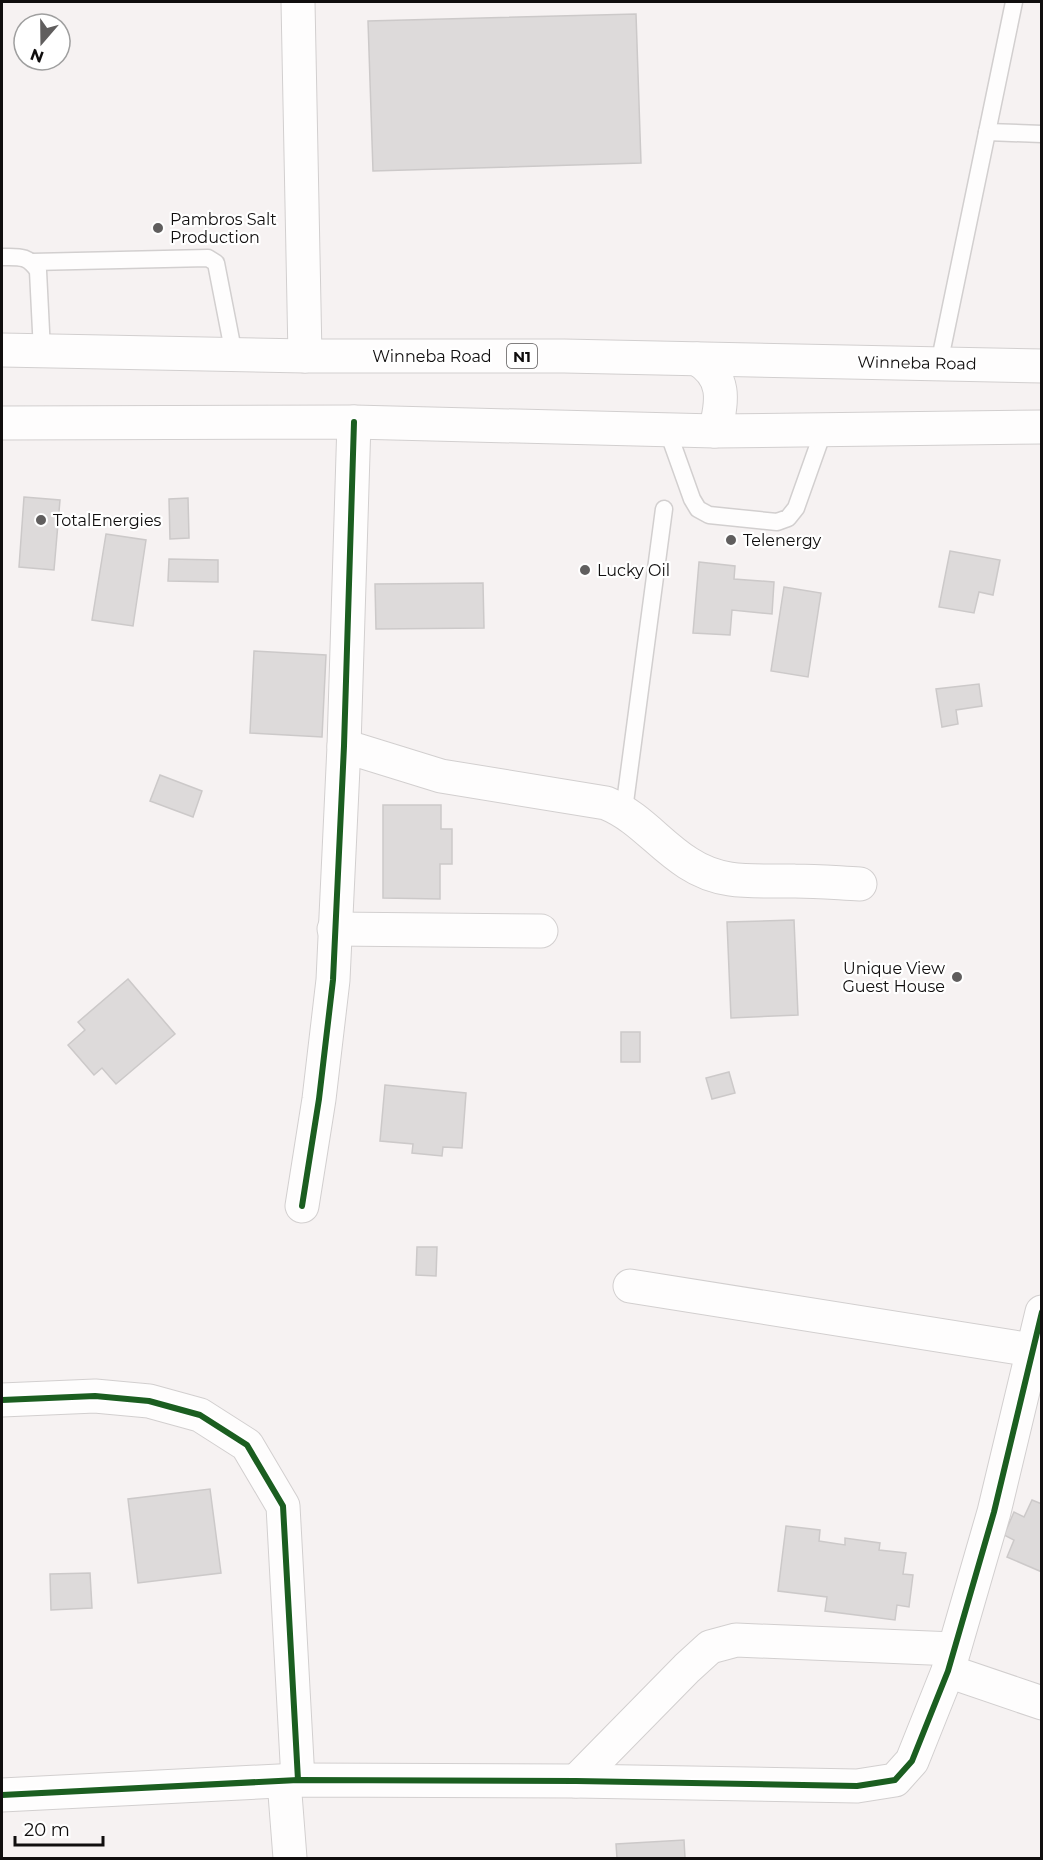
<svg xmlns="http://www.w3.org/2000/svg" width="1043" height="1860" viewBox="0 0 1043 1860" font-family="Montserrat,sans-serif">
<rect width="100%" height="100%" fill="#f6f2f2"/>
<g fill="#dddada" stroke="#ccc9c9" stroke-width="1.5">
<polygon points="636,14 641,163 373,171 368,21"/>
<polygon points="24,497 60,500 54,570 19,567"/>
<polygon points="188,498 189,538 170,539 169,499"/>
<polygon points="106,534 146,540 133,626 92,620"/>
<polygon points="950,551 1000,560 993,595 979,592 974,613 939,607"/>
<polygon points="169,559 218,560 218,582 168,581"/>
<polygon points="699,562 735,566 734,579 774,582 772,614 732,610 730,635 693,633"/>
<polygon points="483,583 484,628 376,629 375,584"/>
<polygon points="784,587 821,593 808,677 771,671"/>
<polygon points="254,651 326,655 322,737 250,733"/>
<polygon points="979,684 982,706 956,710 958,724 942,727 936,689"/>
<polygon points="160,775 202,791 193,817 150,801"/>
<polygon points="383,805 441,805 441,829 452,829 452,864 440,864 440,899 383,898"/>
<polygon points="794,920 798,1015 731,1018 727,922"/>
<polygon points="128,979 175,1034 116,1084 102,1068 94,1075 68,1045 85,1030 78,1022"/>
<rect x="621" y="1032" width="19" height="30"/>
<polygon points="729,1072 735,1093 712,1099 706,1078"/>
<polygon points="385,1085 466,1093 462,1148 443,1147 442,1156 412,1153 413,1144 380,1141"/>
<polygon points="417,1247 437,1247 436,1276 416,1275"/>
<polygon points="210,1489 221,1573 138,1583 128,1499"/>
<polygon points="1032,1500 1042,1504 1042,1572 1007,1557 1014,1540 1004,1535 1014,1512 1024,1517"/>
<polygon points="786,1526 820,1530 819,1541 845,1545 845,1538 880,1543 879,1550 906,1553 903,1574 913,1575 909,1607 897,1605 895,1620 825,1611 827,1597 778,1591"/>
<polygon points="90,1573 92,1608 51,1610 50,1574"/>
<polygon points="684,1840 685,1858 617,1858 616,1844"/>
</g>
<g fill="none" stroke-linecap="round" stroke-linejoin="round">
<g stroke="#d2cfcf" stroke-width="19">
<g id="lane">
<polyline points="987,132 1042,134"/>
<path d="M2,257C19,257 28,255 38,271L42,351"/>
<polyline points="32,262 208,258 216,263 234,355"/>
<polyline points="939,364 1014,2"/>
<polyline points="667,429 692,499 698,509 709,515 777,522 788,518 796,508 824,429"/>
<polyline points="624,810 664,509"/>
</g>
</g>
<g stroke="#d2cfcf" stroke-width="35">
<g id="street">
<polyline points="298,2 305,356"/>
<path d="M344,746L441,776L606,803C640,817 658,844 688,863C723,886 756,880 795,881C817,881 839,883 860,884"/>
<polyline points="334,929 541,931"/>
<polyline points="302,1206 319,1099 333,980 344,746 354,422"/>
<polyline points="630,1286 1032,1350"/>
<polyline points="2,1400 95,1396 149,1401 200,1415 247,1445 283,1506 298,1780"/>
<polyline points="948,1671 1042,1703"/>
<polyline points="284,1781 290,1858"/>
<polyline points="576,1781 687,1668 710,1647 736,1640 954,1649"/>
<polyline points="2,1795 298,1780 576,1781 857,1786 895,1780 912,1761 948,1671 994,1512 1042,1312"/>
</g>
</g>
<g stroke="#d2cfcf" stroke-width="35">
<g id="highway">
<polyline points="2,350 305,356 564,356 1042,366"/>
<path d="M697,359C726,376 723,401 715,431"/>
<polyline points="2,423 354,422 715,431 1042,427"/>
</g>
</g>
<use href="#lane" stroke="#fefdfd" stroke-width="16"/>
<use href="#street" stroke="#fefdfd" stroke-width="33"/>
<use href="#highway" stroke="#fefdfd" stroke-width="33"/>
<g stroke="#fff" stroke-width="10">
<g id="cycleway">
<polyline points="302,1206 319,1099 333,980 344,746 354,422"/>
<polyline points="2,1400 95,1396 149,1401 200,1415 247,1445 283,1506 298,1780"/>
<polyline points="2,1795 298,1780 576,1781 857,1786 895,1780 912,1761 948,1671 994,1512 1042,1312"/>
</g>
</g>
<use href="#cycleway" stroke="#1b5e20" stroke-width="6"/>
</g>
<g fill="#605e5e" stroke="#fff" stroke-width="2">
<circle cx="158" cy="228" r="6"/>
<circle cx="41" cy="520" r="6"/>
<circle cx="731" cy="540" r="6"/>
<circle cx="585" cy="570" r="6"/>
<circle cx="957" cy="977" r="6"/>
</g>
<g text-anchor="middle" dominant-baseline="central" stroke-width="4.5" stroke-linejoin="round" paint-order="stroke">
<rect fill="#fff" stroke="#585656" stroke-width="1.5" x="507" y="344" width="30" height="24" rx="4.5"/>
<g font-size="15" font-weight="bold" fill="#100e0e">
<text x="522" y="356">N1</text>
</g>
<g font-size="16" fill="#100e0e" stroke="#fff" text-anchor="start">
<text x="170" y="219">Pambros Salt<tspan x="170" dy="18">Production</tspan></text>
<text x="53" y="520">TotalEnergies</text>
<text x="743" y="540">Telenergy</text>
<text x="597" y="570">Lucky Oil</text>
<text x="945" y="968" text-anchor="end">Unique View<tspan x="945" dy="18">Guest House</tspan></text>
</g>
<g font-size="16" fill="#100e0e" stroke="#fff">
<text x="432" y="356">Winneba Road</text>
<text transform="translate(917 363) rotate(1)">Winneba Road</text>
</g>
</g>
<rect width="1043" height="1860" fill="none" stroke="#100e0e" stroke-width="6"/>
<g transform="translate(42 42) rotate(200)"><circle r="28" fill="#ffffff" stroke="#9f9f9f" stroke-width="1.5"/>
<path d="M0-4.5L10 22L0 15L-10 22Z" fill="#605e5e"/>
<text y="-9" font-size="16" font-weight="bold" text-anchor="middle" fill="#100e0e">N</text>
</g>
<path d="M15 1836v9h88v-9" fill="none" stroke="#100e0e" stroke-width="3"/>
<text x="24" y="1836" font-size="18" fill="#100e0e" stroke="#ffffff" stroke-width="4.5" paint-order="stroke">20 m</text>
</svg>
